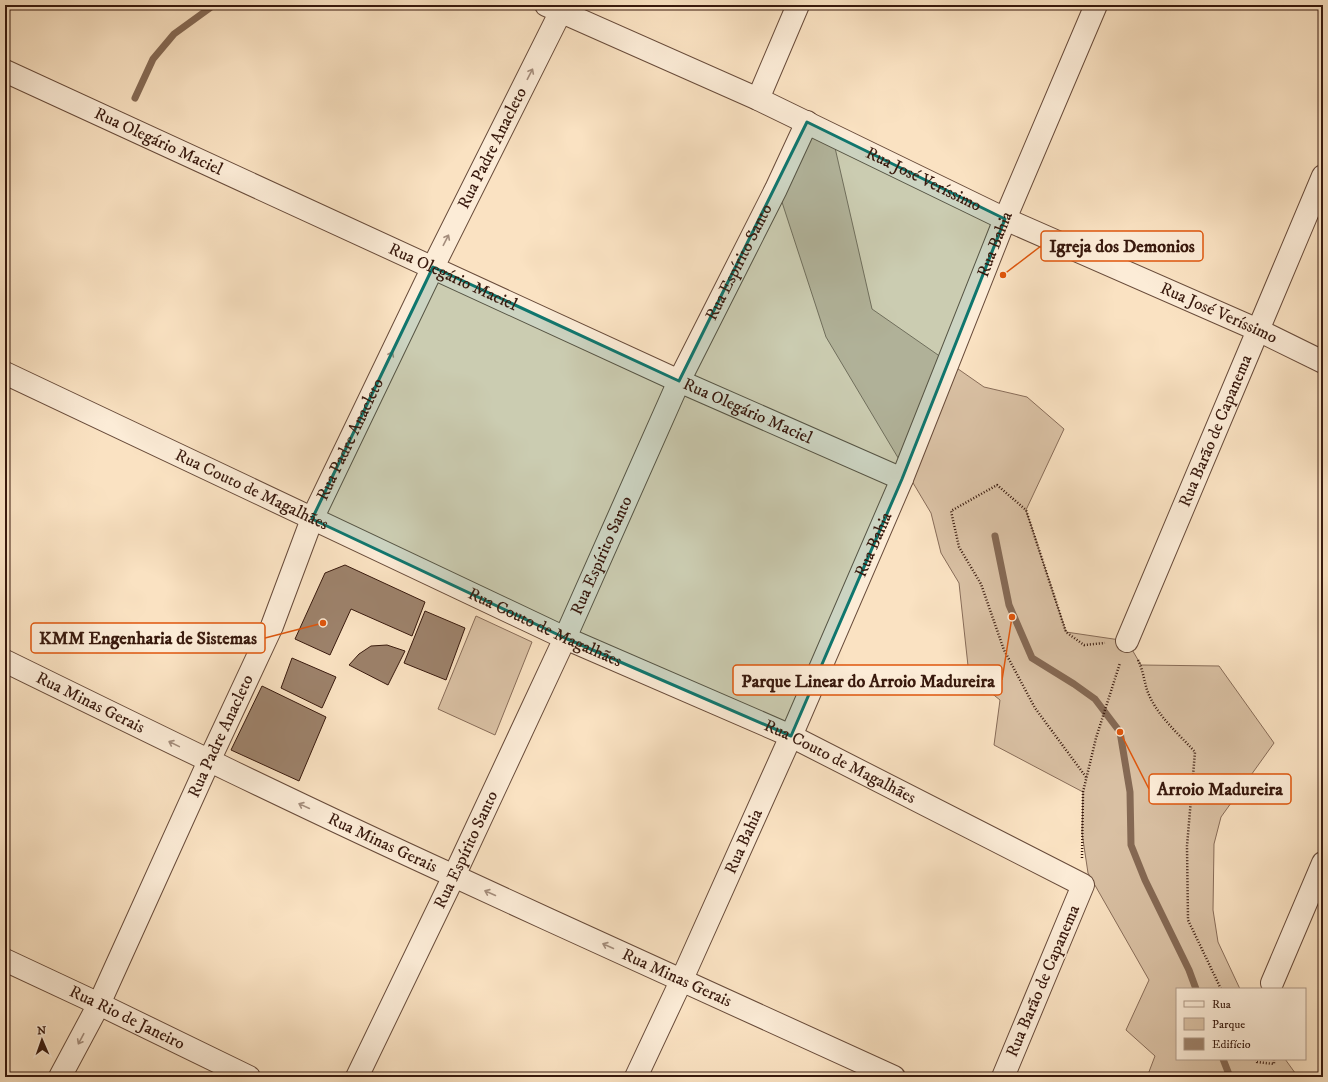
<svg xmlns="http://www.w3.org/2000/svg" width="1328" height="1082" viewBox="0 0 1328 1082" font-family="'IM FELL DW Pica',serif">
<rect width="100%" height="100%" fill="#fae2c2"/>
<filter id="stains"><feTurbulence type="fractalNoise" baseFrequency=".005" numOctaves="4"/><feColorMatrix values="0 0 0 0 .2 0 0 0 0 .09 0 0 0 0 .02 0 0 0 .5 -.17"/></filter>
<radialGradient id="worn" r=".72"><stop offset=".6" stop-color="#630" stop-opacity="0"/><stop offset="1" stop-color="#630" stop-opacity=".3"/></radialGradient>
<g fill="#d9c0a3" stroke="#886c58">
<polygon points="811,129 833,139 872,309 984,387 1027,397 1064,429 1026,510 1066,632 1127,641 1141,665 1219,666 1274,743 1221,817 1214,844 1213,910 1218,942 1240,989 1177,989 1177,1059 1285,1059 1298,1077 1147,1077 1155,1056 1126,1030 1149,980 1088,873 1082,833 1083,792 994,745 1000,700 969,675 959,583 941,553 931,513 826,337 780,196"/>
<polygon points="476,616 532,642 495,735 438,709"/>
</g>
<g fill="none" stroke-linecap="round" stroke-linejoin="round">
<g stroke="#856954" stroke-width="7">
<polyline points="135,98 153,59 174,34 214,5"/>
<polyline points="995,536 1009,605 1032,658 1074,684 1095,699 1120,732 1130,792 1131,845 1145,880 1189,970 1196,989"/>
<polyline points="1223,1059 1230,1077"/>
</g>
</g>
<g fill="#9d826b" stroke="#38190d">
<polygon points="345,565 425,602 412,636 351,609 330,655 295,639 325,573"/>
<polygon points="425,611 465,628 446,680 404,663"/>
<polygon points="387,645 405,651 388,685 349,665 359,654 371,646"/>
<polygon points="292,658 336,677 322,708 281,688"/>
<polygon points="262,686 326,717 299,781 231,750"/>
</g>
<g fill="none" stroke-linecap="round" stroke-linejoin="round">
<g stroke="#684b3a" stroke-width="24">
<g id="minor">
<path id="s1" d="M546,5L758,99L1005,219L1258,330L1323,362"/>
<path id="s2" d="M5,71L679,381L902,479"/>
<polyline points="758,99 798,5"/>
<path id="s3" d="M5,373L565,638L791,736L1083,885L1003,1077"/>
<path id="s4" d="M1127,641L1323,176"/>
<path id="s5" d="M5,661C154,734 303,807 454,876C600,944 747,1009 894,1077"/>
<path id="s6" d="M5,960L99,1004L249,1077"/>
<polyline points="1272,983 1323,863"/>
<path id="s7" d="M60,1077L99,1004L209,761L272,626L312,519L433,267L564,5"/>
<path id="s8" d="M357,1077L454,876L565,638L679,381L776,189L807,122"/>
<path id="s9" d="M636,1077L682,979L791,736L902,479L1005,219L1096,5"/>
</g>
</g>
<g stroke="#38190d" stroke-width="2.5" stroke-dasharray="1 2" stroke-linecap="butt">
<path d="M1138,660C1143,670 1144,680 1147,690C1156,715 1178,733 1195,752L1187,846L1188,920L1221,989"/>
<polyline points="1086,777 1035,708 1004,650 981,584 959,547 951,511 997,485 1026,510 1066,632 1084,645 1105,643"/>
<polyline points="1082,858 1083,792 1096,738 1120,663"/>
<polyline points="1256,1059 1257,1062 1274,1064 1274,1059"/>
</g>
<use href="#minor" stroke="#fcecd7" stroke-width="22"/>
</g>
<defs><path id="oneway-shaft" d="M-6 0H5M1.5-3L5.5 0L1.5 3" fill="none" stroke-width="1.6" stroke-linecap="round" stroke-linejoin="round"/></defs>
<g stroke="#a48d7c">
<use href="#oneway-shaft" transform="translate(530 74) rotate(-63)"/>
<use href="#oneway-shaft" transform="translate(446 240) rotate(-63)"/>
<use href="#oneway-shaft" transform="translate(390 357) rotate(-64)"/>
<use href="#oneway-shaft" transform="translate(174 744) rotate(-154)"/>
<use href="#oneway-shaft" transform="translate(304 806) rotate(-155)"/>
<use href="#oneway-shaft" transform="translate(490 893) rotate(-156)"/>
<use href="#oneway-shaft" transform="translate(608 946) rotate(-156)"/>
<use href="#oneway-shaft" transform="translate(81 1039) rotate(118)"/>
</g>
<path fill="#0f766e" fill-opacity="0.2" stroke="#0f766e" stroke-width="3" stroke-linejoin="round" d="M807,122L1005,219L902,479L791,736L565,638L312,519L433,267L679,381Z"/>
<g text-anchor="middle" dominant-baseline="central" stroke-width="3.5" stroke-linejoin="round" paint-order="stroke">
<g font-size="17" fill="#38190d" stroke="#fcecd7">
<text stroke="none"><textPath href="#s2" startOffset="169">Rua Olegário Maciel</textPath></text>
<text stroke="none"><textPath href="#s7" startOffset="1025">Rua Padre Anacleto</textPath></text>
<text stroke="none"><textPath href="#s1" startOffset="416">Rua José Veríssimo</textPath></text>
<text stroke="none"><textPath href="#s9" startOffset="907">Rua Bahia</textPath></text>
<text stroke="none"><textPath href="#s8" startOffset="900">Rua Espírito Santo</textPath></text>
<text stroke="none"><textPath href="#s2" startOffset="493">Rua Olegário Maciel</textPath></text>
<text stroke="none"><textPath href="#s1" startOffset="740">Rua José Veríssimo</textPath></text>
<text stroke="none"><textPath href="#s2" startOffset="817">Rua Olegário Maciel</textPath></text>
<text stroke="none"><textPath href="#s4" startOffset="228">Rua Barão de Capanema</textPath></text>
<text stroke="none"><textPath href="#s7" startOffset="701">Rua Padre Anacleto</textPath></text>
<text stroke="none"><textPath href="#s3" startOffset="273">Rua Couto de Magalhães</textPath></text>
<text stroke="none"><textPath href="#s9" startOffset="583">Rua Bahia</textPath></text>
<text stroke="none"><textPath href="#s8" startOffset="576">Rua Espírito Santo</textPath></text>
<text stroke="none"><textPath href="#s3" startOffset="597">Rua Couto de Magalhães</textPath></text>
<text stroke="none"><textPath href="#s5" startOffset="95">Rua Minas Gerais</textPath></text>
<text stroke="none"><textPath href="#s7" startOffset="377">Rua Padre Anacleto</textPath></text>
<text stroke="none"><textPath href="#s3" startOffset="921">Rua Couto de Magalhães</textPath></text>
<text stroke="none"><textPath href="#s9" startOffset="259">Rua Bahia</textPath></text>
<text stroke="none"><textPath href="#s5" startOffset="419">Rua Minas Gerais</textPath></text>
<text stroke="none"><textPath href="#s8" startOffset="252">Rua Espírito Santo</textPath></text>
<text stroke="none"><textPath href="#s5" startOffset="743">Rua Minas Gerais</textPath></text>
<text transform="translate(1043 981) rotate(-67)">Rua Barão de Capanema</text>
<text stroke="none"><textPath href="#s6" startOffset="135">Rua Rio de Janeiro</textPath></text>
</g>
</g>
<path fill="none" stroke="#df560c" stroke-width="1.5" d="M1003 275L1041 246M323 623L265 638M1012 617L1002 680M1120 732L1149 789"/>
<g fill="#df560c" stroke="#fcecd7" stroke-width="1.5">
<circle cx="1003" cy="275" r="4"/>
<circle cx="323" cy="623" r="4"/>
<circle cx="1012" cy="617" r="4"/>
<circle cx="1120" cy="732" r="4"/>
</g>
<g fill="#fcecd7" stroke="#df560c" stroke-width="1.5">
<rect x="1041" y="231" width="162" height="30" rx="4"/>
<rect x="31" y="623" width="234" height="30" rx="4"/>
<rect x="733" y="665" width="269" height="30" rx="4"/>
<rect x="1149" y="774" width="142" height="30" rx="4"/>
</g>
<g font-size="18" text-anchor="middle" font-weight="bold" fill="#38190d">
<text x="1122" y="252">Igreja dos Demonios</text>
<text x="148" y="644">KMM Engenharia de Sistemas</text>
<text x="868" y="687">Parque Linear do Arroio Madureira</text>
<text x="1220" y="795">Arroio Madureira</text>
</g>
<rect width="1328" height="1082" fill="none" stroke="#fae2c2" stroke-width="20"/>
<rect x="6" y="6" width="1316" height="1070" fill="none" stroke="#38190d" stroke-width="2"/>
<rect x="10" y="10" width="1308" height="1062" fill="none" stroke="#38190d"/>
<rect x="1176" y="988" width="130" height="72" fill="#fcecd7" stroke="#ae9886"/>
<rect x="1184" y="1001" width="20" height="6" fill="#fcecd7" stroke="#ae9886"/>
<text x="1212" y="1008" font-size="12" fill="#38190d">Rua</text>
<rect x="1184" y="1018" width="20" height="12" fill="#d9c0a3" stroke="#ae9886"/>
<text x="1212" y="1028" font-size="12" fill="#38190d">Parque</text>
<rect x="1184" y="1038" width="20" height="12" fill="#9d826b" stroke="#ae9886"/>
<text x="1212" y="1048" font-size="12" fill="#38190d">Edifício</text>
<g transform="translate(42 1040) rotate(358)" stroke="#fcecd7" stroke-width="3" paint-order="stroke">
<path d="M0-3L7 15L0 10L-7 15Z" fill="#38190d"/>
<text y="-6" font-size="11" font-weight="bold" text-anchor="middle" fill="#38190d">N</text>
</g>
<rect width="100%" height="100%" filter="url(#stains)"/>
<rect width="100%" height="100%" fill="url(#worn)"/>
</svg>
